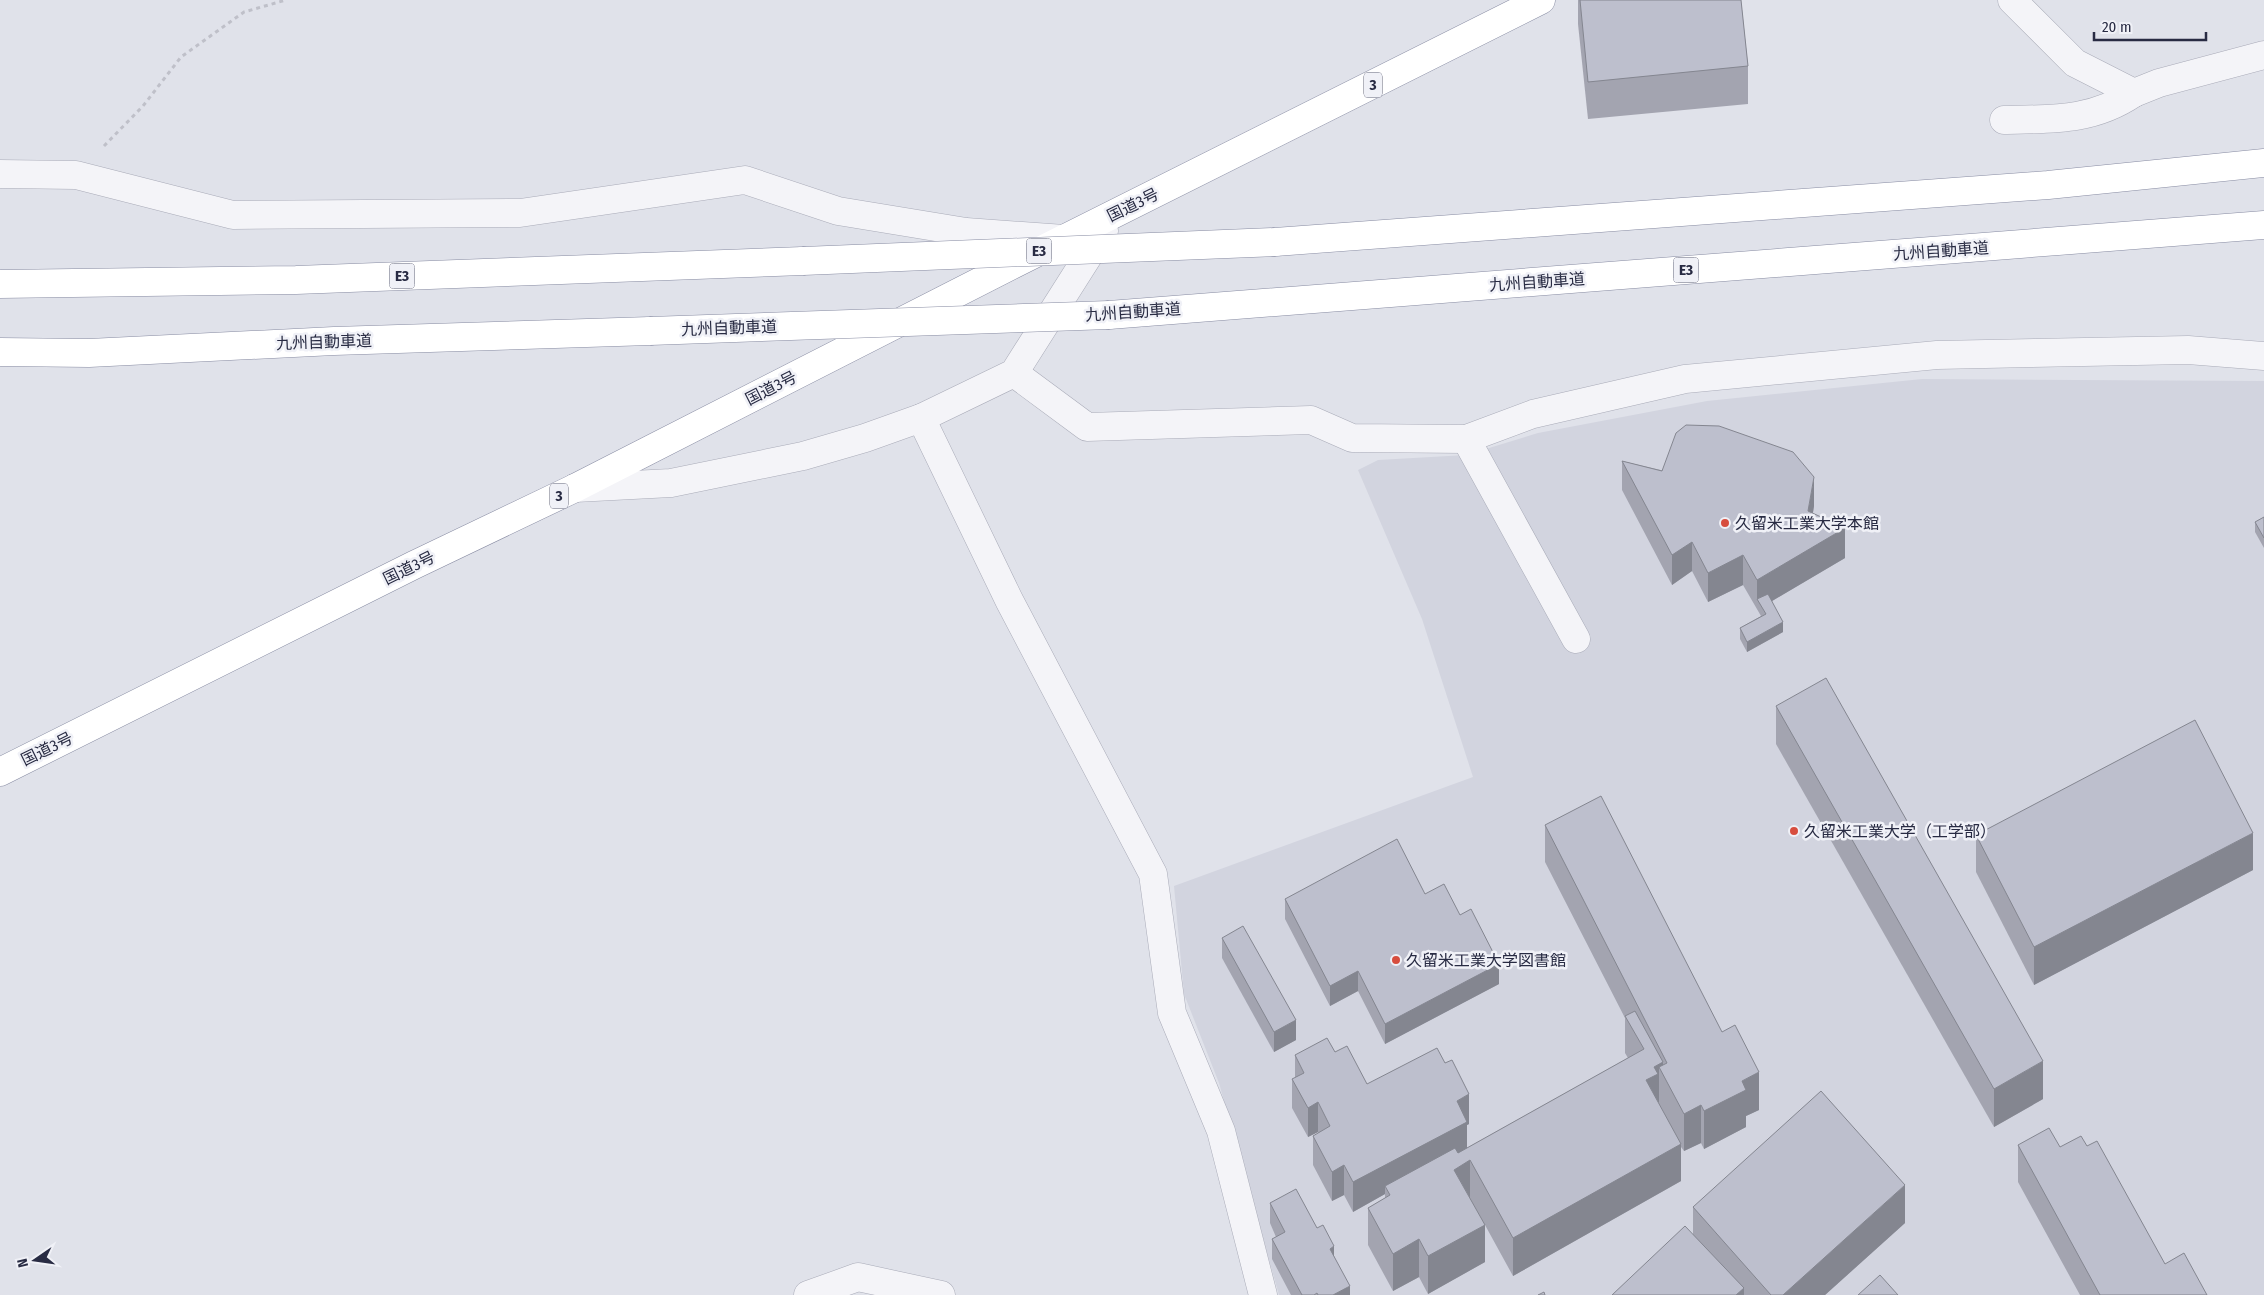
<svg xmlns="http://www.w3.org/2000/svg" width="2264" height="1295" viewBox="0 0 2264 1295" font-family="'Fira Sans Condensed','Noto Sans JP',sans-serif">
<rect width="100%" height="100%" fill="#e0e2ea"/>
<polygon fill="#d2d4df" points="1922,379 2264,381 2264,1295 1279,1295 1219,1083 1184,994 1174,886 1473,777 1422,619 1358,470 1378,460 1466,455 1538,433 1707,401"/>
<g fill="none" stroke-linecap="round" stroke-linejoin="round">
<g stroke="#a9abb8" stroke-width="29">
<g id="minor">
<polyline points="2012,0 2075,63 2134,93 2159,83 2264,55"/>
<path d="M2004,120C2053,119 2093,121 2134,93"/>
<polyline points="0,174 76,175 233,215 520,213 745,180 838,211 966,232 1064,239"/>
<polyline points="1014,373 1087,427 1311,420 1352,438 1466,439 1533,414 1685,379 1937,355 2188,350 2264,356"/>
<polyline points="921,418 1009,600 1153,874 1172,1013 1221,1131 1263,1295"/>
<polyline points="1466,439 1576,639"/>
<polyline points="575,488 671,483 803,456 865,438 921,418 1014,373 1104,231"/>
<polyline points="808,1295 858,1277 941,1295"/>
</g>
</g>
<g stroke="#878ba2" stroke-width="29">
<g id="highway">
<polyline points="1275,242 2048,185 2264,163"/>
<polyline points="0,284 296,280 803,261"/>
<polyline points="1109,315 2264,225"/>
<polyline points="0,352 89,353 334,341 650,331"/>
<polyline points="0,772 414,565 575,488 1014,264 1541,0"/>
</g>
</g>
<polyline stroke="#bfc0c9" stroke-width="3" stroke-dasharray="4 4" stroke-linecap="butt" points="104,146 143,106 181,57 244,12 286,0"/>
<use href="#minor" stroke="#f4f4f8" stroke-width="28"/>
<use href="#highway" stroke="#fff" stroke-width="28"/>
<g stroke="#878ba2" stroke-width="29" stroke-linecap="butt">
<g id="highway-bridge">
<polyline points="803,261 1275,242"/>
<polyline points="650,331 1109,315"/>
</g>
</g>
<use href="#highway-bridge" stroke="#fff" stroke-width="28"/>
</g>
<g fill="#a3a4b0">
<polygon points="1578,0 1741,0 1748,66 1748,104 1588,119 1578,24"/>
<polygon points="1622,461 1814,506 1813,513 1845,558 1772,601 1783,632 1747,652 1740,639 1740,628 1761,616 1743,585 1708,602 1692,571 1672,585 1622,490"/>
<polygon points="2264,517 2264,548 2255,532 2255,522"/>
<polygon points="1776,706 2043,1099 1994,1127 1776,744"/>
<polygon points="1545,825 1759,1110 1746,1116 1746,1127 1704,1149 1701,1143 1684,1151 1681,1147 1681,1181 1513,1276 1485,1225 1485,1262 1428,1294 1419,1277 1393,1291 1368,1245 1368,1208 1385,1198 1385,1194 1353,1212 1344,1195 1332,1201 1313,1165 1313,1136 1318,1133 1318,1132 1308,1137 1292,1108 1292,1079 1295,1078 1295,1055 1335,1052 1367,1084 1469,1124 1467,1125 1467,1148 1628,1058 1625,1053 1625,1018 1545,862"/>
<polygon points="1976,835 2253,870 2034,985 1976,872"/>
<polygon points="1425,894 1460,915 1499,984 1385,1044 1358,991 1330,1006 1285,919 1285,899"/>
<polygon points="1222,938 1296,1040 1274,1052 1222,958"/>
<polygon points="2018,1145 2060,1147 2087,1146 2165,1264 2207,1295 2080,1295 2018,1182"/>
<polygon points="1270,1203 1317,1228 1334,1256 1350,1295 1291,1295 1272,1259 1272,1239 1276,1237 1270,1223"/>
<polygon points="1693,1207 1905,1223 1825,1295 1612,1295 1693,1234"/>
</g>
<g fill="#848690">
<polygon points="1814,477 1814,506 1808,540 1808,511"/>
<polygon points="1845,528 1845,558 1762,607 1757,599 1757,580"/>
<polygon points="1692,542 1692,571 1672,585 1672,555"/>
<polygon points="1743,555 1743,585 1708,602 1708,573"/>
<polygon points="1783,622 1783,632 1747,652 1747,642"/>
<polygon points="2253,833 2253,870 2034,985 2034,947"/>
<polygon points="1499,964 1499,984 1385,1044 1385,1024"/>
<polygon points="1358,971 1358,991 1330,1006 1330,986"/>
<polygon points="1296,1020 1296,1040 1274,1052 1274,1032"/>
<polygon points="2043,1061 2043,1099 1994,1127 1994,1089"/>
<polygon points="1663,1062 1663,1074 1659,1067 1659,1102 1658,1102 1646,1080 1654,1067"/>
<polygon points="1759,1072 1759,1110 1746,1116 1746,1127 1704,1149 1704,1111 1742,1081"/>
<polygon points="1469,1094 1469,1124 1467,1125 1467,1151 1385,1186 1385,1194 1353,1212 1353,1182 1457,1101"/>
<polygon points="1318,1102 1318,1132 1308,1137 1308,1108"/>
<polygon points="1701,1105 1701,1143 1684,1151 1684,1114"/>
<polygon points="1681,1144 1681,1181 1513,1276 1513,1238"/>
<polygon points="1470,1160 1470,1198 1454,1170"/>
<polygon points="1344,1165 1344,1195 1332,1201 1332,1172"/>
<polygon points="1905,1185 1905,1223 1825,1295 1783,1295"/>
<polygon points="1485,1225 1485,1262 1428,1294 1428,1256"/>
<polygon points="1419,1239 1419,1277 1393,1291 1393,1254"/>
<polygon points="1334,1246 1334,1266 1330,1249"/>
<polygon points="1350,1286 1350,1295 1333,1295"/>
<polygon points="1744,1288 1744,1295 1736,1295"/>
</g>
<g fill="#bdbfcd" stroke="#848690">
<polygon points="1580,0 1741,0 1748,66 1588,82"/>
<polygon points="1686,425 1719,426 1793,452 1814,477 1808,511 1845,528 1757,580 1743,555 1708,573 1692,542 1672,555 1622,461 1662,471 1676,433"/>
<polygon points="2264,517 2264,538 2255,522"/>
<polygon points="1768,594 1783,622 1747,642 1740,628 1766,614 1757,599"/>
<polygon points="1826,678 2043,1061 1994,1089 1776,706"/>
<polygon points="2195,720 2253,833 2034,947 1976,835"/>
<polygon points="1601,796 1722,1032 1735,1025 1759,1072 1742,1081 1746,1090 1704,1111 1701,1105 1684,1114 1659,1067 1667,1063 1545,825"/>
<polygon points="1397,839 1425,894 1444,884 1460,915 1471,909 1499,964 1385,1024 1358,971 1330,986 1285,899"/>
<polygon points="1243,926 1296,1020 1274,1032 1222,938"/>
<polygon points="1635,1011 1663,1062 1654,1067 1658,1074 1646,1080 1681,1144 1513,1238 1470,1160 1454,1170 1485,1225 1428,1256 1419,1239 1393,1254 1368,1208 1390,1195 1385,1186 1455,1148 1458,1153 1644,1049 1625,1016"/>
<polygon points="1327,1038 1335,1052 1347,1046 1367,1084 1437,1048 1445,1063 1452,1060 1469,1094 1457,1101 1467,1122 1353,1182 1344,1165 1332,1172 1313,1136 1330,1126 1318,1102 1308,1108 1292,1079 1304,1073 1295,1055"/>
<polygon points="1821,1091 1905,1185 1783,1295 1771,1295 1693,1207"/>
<polygon points="2049,1128 2060,1147 2081,1136 2087,1146 2097,1141 2165,1264 2184,1253 2207,1295 2100,1295 2018,1145"/>
<polygon points="1296,1189 1317,1228 1323,1225 1334,1246 1330,1249 1350,1286 1333,1295 1318,1295 1317,1293 1314,1295 1302,1295 1272,1239 1285,1232 1270,1203"/>
<polygon points="1685,1226 1744,1288 1736,1295 1612,1295"/>
<polygon points="1880,1275 1898,1295 1858,1295"/>
<polygon points="1544,1292 1545,1295 1538,1295"/>
</g>
<g fill="#d74d3e" stroke="#f0f1f7" stroke-width="2">
<circle cx="1725" cy="523" r="5"/>
<circle cx="1794" cy="831" r="5"/>
<circle cx="1396" cy="960" r="5"/>
</g>
<g text-anchor="middle" dominant-baseline="central" stroke-width="5" stroke-linejoin="round" paint-order="stroke">
<g fill="#f0f1f7" stroke="#646679" stroke-width="1">
<rect x="1364" y="72.5" width="18" height="25" rx="4"/>
<rect x="1026.5" y="238.5" width="25" height="25" rx="4"/>
<rect x="1673.5" y="257.5" width="25" height="25" rx="4"/>
<rect x="389.5" y="263.5" width="25" height="25" rx="4"/>
<rect x="550" y="483.5" width="18" height="25" rx="4"/>
</g>
<g font-size="15" font-weight="bold" fill="#282b43">
<text x="1373" y="85">3</text>
<text x="1039" y="251">E3</text>
<text x="1686" y="270">E3</text>
<text x="402" y="276">E3</text>
<text x="559" y="496">3</text>
</g>
<g font-size="16" fill="#282b43" stroke="#f0f1f7">
<text transform="translate(1133 205) rotate(-26)">国道3号</text>
<text transform="translate(1941 251) rotate(-4)">九州自動車道</text>
<text transform="translate(1537 282) rotate(-4)">九州自動車道</text>
<text transform="translate(1133 312) rotate(-4)">九州自動車道</text>
<text transform="translate(729 328) rotate(-2)">九州自動車道</text>
<text transform="translate(324 342) rotate(-2)">九州自動車道</text>
<text transform="translate(771 388) rotate(-27)">国道3号</text>
<text transform="translate(409 568) rotate(-26)">国道3号</text>
<text transform="translate(47 749) rotate(-26)">国道3号</text>
</g>
<g font-size="16" fill="#282b43" stroke="#f0f1f7" text-anchor="start">
<text x="1735" y="523">久留米工業大学本館</text>
<text x="1804" y="831">久留米工業大学（工学部）</text>
<text x="1406" y="960">久留米工業大学図書館</text>
</g>
</g>
<g transform="translate(35 1260) rotate(257)" stroke="#f0f1f7" stroke-width="4" paint-order="stroke">
<path d="M0-4L9 19L0 12L-9 19Z" fill="#282b43"/>
<text y="-8" font-size="14" font-weight="bold" text-anchor="middle" fill="#282b43">N</text>
</g>
<path d="M2094 32v8h112v-8" fill="none" stroke="#282b43" stroke-width="2.5"/>
<text x="2102" y="32" font-size="15" fill="#282b43" stroke="#f0f1f7" stroke-width="4" paint-order="stroke">20 m</text>
</svg>
